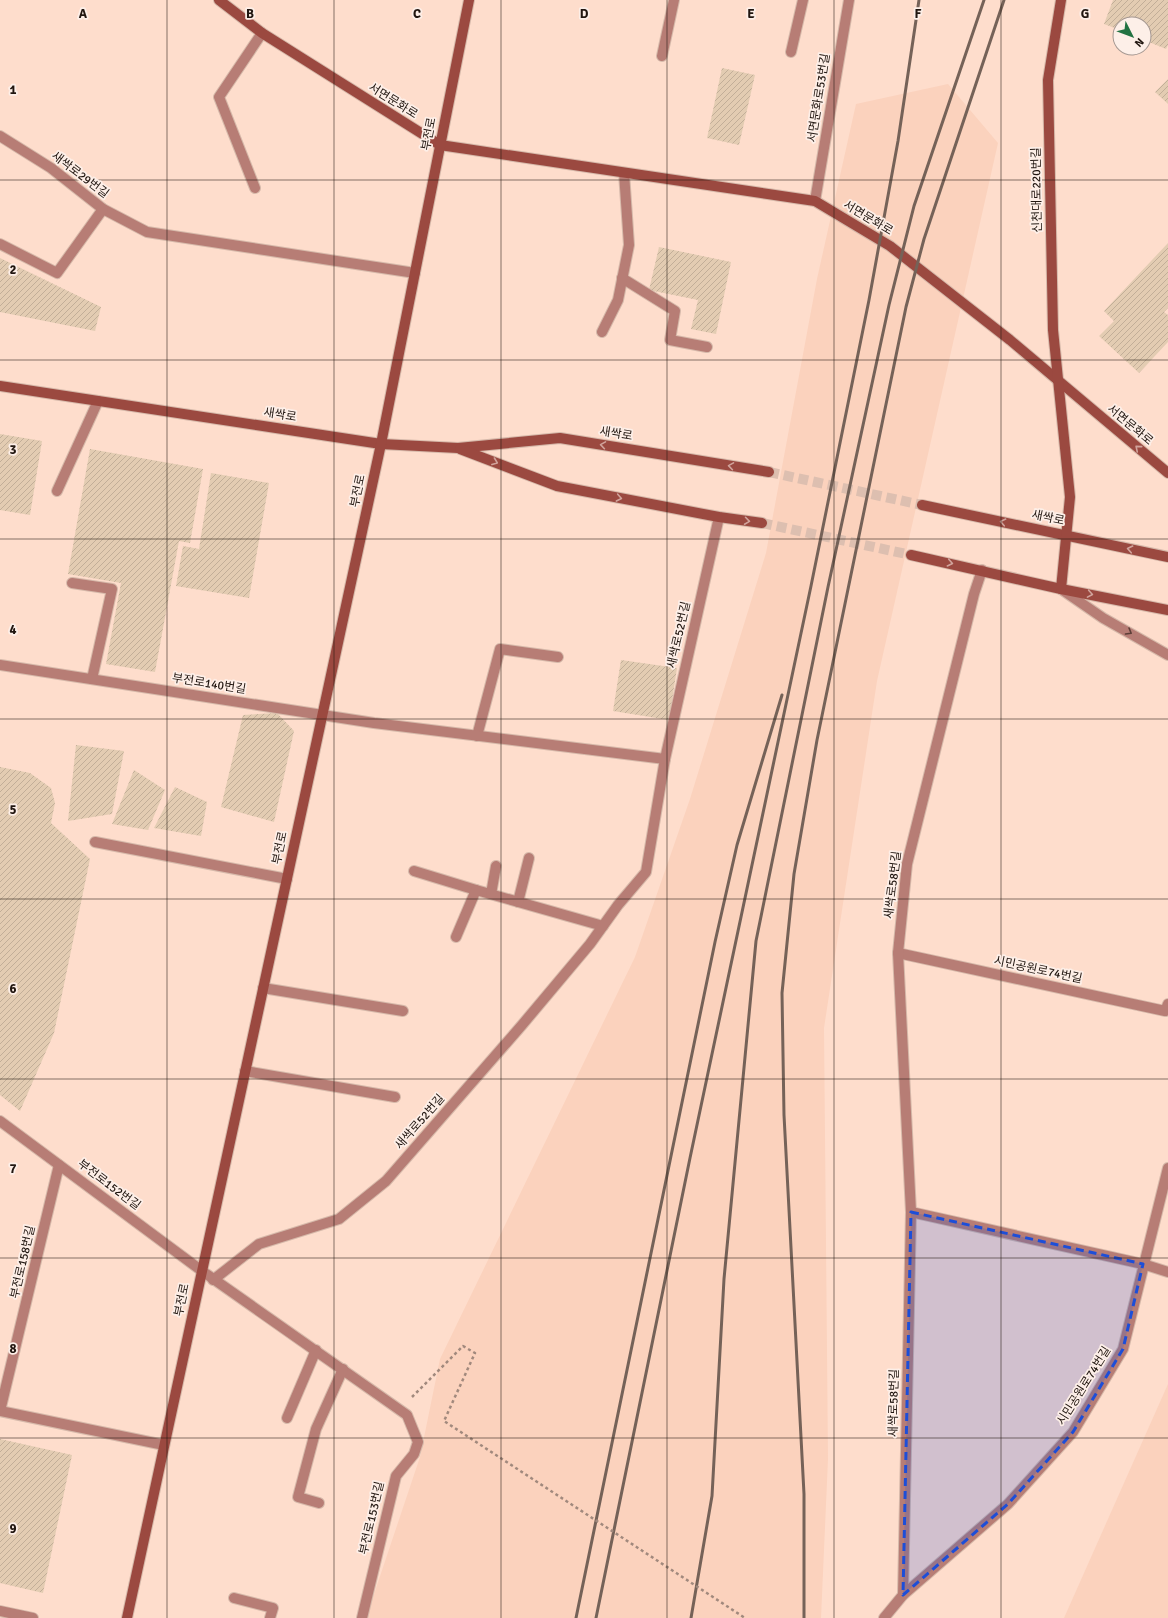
<svg xmlns="http://www.w3.org/2000/svg" width="1168" height="1618" viewBox="0 0 1168 1618" font-family="Signika,'Noto Sans KR',sans-serif">
<defs>
<pattern id="building-hatch" width="6" height="6" patternUnits="userSpaceOnUse"><rect width="6" height="6" fill="#e3ccb2"/><path d="M-1 1l2-2M0 6l6-6M5 7l2-2" fill="none" stroke="#c2ae98"/></pattern>
</defs>
<rect width="100%" height="100%" fill="#feddcc"/>
<g fill="#fbd2bd">
<polygon points="948,84 998,143 877,681 824,1028 828,1459 821,1618 366,1618 420,1457 440,1359 635,957 690,799 766,553 817,279 856,104"/>
<polygon points="1168,1384 1168,1618 1064,1618"/>
</g>
<g fill="url(#building-hatch)">
<polygon points="1113,0 1168,0 1168,45 1166,49 1144,40 1144,24 1120,24 1120,30 1104,24"/>
<polygon points="722,68 755,75 739,145 707,138"/>
<polygon points="1168,79 1168,104 1155,92"/>
<polygon points="1168,243 1168,308 1164,312 1168,315 1168,342 1139,373 1099,336 1114,321 1104,311"/>
<polygon points="659,247 731,262 716,334 691,329 698,300 649,290"/>
<polygon points="0,258 101,307 95,331 0,312"/>
<polygon points="0,434 42,441 30,515 0,510"/>
<polygon points="90,449 203,469 190,543 179,541 155,672 106,664 121,583 68,574"/>
<polygon points="211,473 269,483 249,598 176,586 183,546 199,549"/>
<polygon points="621,660 677,668 669,720 613,711"/>
<polygon points="277,713 294,731 274,822 221,807 243,715"/>
<polygon points="76,745 124,751 112,814 68,821"/>
<polygon points="0,767 30,773 51,788 55,803 51,823 90,859 54,1033 20,1111 0,1095"/>
<polygon points="134,770 165,790 148,830 112,824"/>
<polygon points="175,787 207,802 201,836 154,828"/>
<polygon points="0,1439 72,1455 43,1593 0,1583"/>
</g>
<g fill="none" stroke-linecap="round" stroke-linejoin="round">
<g stroke="#ddbfb0" stroke-width="10" stroke-dasharray="10 5" stroke-linecap="butt">
<polyline points="769,472 922,505"/>
<polyline points="762,523 911,555"/>
</g>
<g stroke="#d6b9aa" stroke-width="12">
<g id="lane">
<polyline points="791,52 803,0"/>
<polyline points="662,56 674,0"/>
<polyline points="0,136 51,168 103,209 147,232 415,273"/>
<polyline points="255,188 219,97 262,33"/>
<polyline points="0,244 57,273 103,209"/>
<polyline points="622,278 675,311 670,340 707,347"/>
<polyline points="602,332 618,300 629,245 624,173"/>
<polyline points="57,491 98,401"/>
<polyline points="72,583 112,589 92,679"/>
<polyline points="477,736 500,649 558,657"/>
<polyline points="95,842 287,879"/>
<polyline points="414,871 476,890"/>
<polyline points="456,937 476,890 603,926"/>
<polyline points="263,988 403,1011"/>
<polyline points="245,1071 395,1097"/>
<polyline points="202,1271 407,1415 418,1442 414,1454 396,1476 362,1618"/>
<polyline points="213,1280 259,1244 339,1219 386,1181 522,1025 590,944 618,905 646,872 665,759 719,517"/>
<polyline points="287,1418 316,1350"/>
<polyline points="319,1503 298,1497 316,1429 343,1369"/>
<polyline points="234,1598 273,1608 270,1618"/>
</g>
</g>
<g stroke="#d6b9aa" stroke-width="12">
<g id="street">
<polyline points="815,201 849,0"/>
<polyline points="1061,589 1103,618 1168,655"/>
<polyline points="0,665 374,723 665,759"/>
<polyline points="491,894 496,866"/>
<polyline points="518,902 529,858"/>
<polyline points="898,953 1165,1011 1168,1004"/>
<polyline points="0,1121 202,1271"/>
<polyline points="911,1212 1143,1264 1168,1272"/>
<polyline points="0,1411 59,1165"/>
<polyline points="0,1411 164,1445"/>
<polyline points="903,1595 911,1212 898,953 907,864 974,594 982,570"/>
<polyline points="0,1611 33,1618"/>
<polyline points="884,1618 903,1595 1008,1504 1073,1432 1123,1349 1168,1168"/>
</g>
</g>
<g stroke="#d6b9aa" stroke-width="12">
<g id="secondary">
<polyline points="219,0 262,33 440,145 815,201 890,246 1010,340 1168,473"/>
<polyline points="0,386 381,444 458,448 560,438 769,472"/>
<polyline points="460,449 557,486 719,517 762,523"/>
<polyline points="922,505 1168,557"/>
<polyline points="911,555 1061,589 1168,610"/>
<polyline points="1061,589 1070,497 1053,330 1048,80 1061,0"/>
<polyline points="127,1618 381,444 469,0"/>
</g>
</g>
<use href="#lane" stroke="#b77d75" stroke-width="10"/>
<use href="#street" stroke="#b77d75" stroke-width="10"/>
<use href="#secondary" stroke="#9b4940" stroke-width="10"/>
<g stroke="#756258" stroke-width="3">
<polyline points="576,1618 715,942 737,845 782,695"/>
<polyline points="596,1618 690,1158 811,586 869,300 898,141 919,0"/>
<polyline points="691,1618 712,1496 724,1279 756,941 828,587 889,305 914,206 984,0"/>
<polyline points="804,1618 804,1494 784,1115 782,993 794,874 817,740 906,307 924,239 1004,0"/>
</g>
<polyline stroke="#a1897d" stroke-width="2.5" stroke-dasharray="3 3" stroke-linecap="butt" points="412,1397 463,1346 475,1353 444,1421 745,1618"/>
</g>
<defs><path id="oneway-chevron" d="M-2-3.5L2.5 0L-2 3.5" fill="none" stroke-width="1.6" stroke-linecap="round" stroke-linejoin="round"/></defs>
<g stroke="#d1a49c">
<use href="#oneway-chevron" transform="translate(603 445) rotate(-171)"/>
<use href="#oneway-chevron" transform="translate(1138 448) rotate(-140)"/>
<use href="#oneway-chevron" transform="translate(495 462) rotate(21)"/>
<use href="#oneway-chevron" transform="translate(731 466) rotate(-171)"/>
<use href="#oneway-chevron" transform="translate(619 498) rotate(11)"/>
<use href="#oneway-chevron" transform="translate(747 521) rotate(8)"/>
<use href="#oneway-chevron" transform="translate(1003 522) rotate(-168)"/>
<use href="#oneway-chevron" transform="translate(1130 549) rotate(-168)"/>
<use href="#oneway-chevron" transform="translate(950 563) rotate(12)"/>
<use href="#oneway-chevron" transform="translate(1090 594) rotate(10)"/>
</g>
<use stroke="#5d3f38" href="#oneway-chevron" transform="translate(1129 632) rotate(30)"/>
<path fill="#1d4ed8" fill-opacity="0.2" stroke="#1d4ed8" stroke-width="3" stroke-dasharray="8 5" stroke-linejoin="round" d="M911,1212L1143,1264L1123,1349L1073,1432L1008,1504L903,1595Z"/>
<path fill="none" stroke="#211610" stroke-width="1" stroke-opacity="0.55" d="M167,0V1618M334,0V1618M501,0V1618M667,0V1618M834,0V1618M1001,0V1618M0,180H1168M0,360H1168M0,539H1168M0,719H1168M0,899H1168M0,1079H1168M0,1258H1168M0,1438H1168"/>
<g text-anchor="middle" dominant-baseline="central" stroke-width="3.5" stroke-linejoin="round" paint-order="stroke">
<g font-size="12" fill="#211610" stroke="#fdefe8">
<text transform="translate(819 98) rotate(-81)">서면문화로53번길</text>
<text transform="translate(393 101) rotate(32)">서면문화로</text>
<text transform="translate(429 134) rotate(-79)">부전로</text>
<text transform="translate(80 175) rotate(37)">새싹로29번길</text>
<text transform="translate(1037 190) rotate(-91)">신천대로220번길</text>
<text transform="translate(868 218) rotate(31)">서면문화로</text>
<text transform="translate(280 415) rotate(9)">새싹로</text>
<text transform="translate(1130 425) rotate(40)">서면문화로</text>
<text transform="translate(616 434) rotate(9)">새싹로</text>
<text transform="translate(358 491) rotate(-78)">부전로</text>
<text transform="translate(1048 518) rotate(12)">새싹로</text>
<text transform="translate(679 635) rotate(-77)">새싹로52번길</text>
<text transform="translate(209 684) rotate(9)">부전로140번길</text>
<text transform="translate(280 848) rotate(-78)">부전로</text>
<text transform="translate(893 885) rotate(-83)">새싹로58번길</text>
<text transform="translate(1038 970) rotate(12)">시민공원로74번길</text>
<text transform="translate(420 1122) rotate(-49)">새싹로52번길</text>
<text transform="translate(109 1185) rotate(37)">부전로152번길</text>
<text transform="translate(23 1262) rotate(-77)">부전로158번길</text>
<text transform="translate(182 1300) rotate(-78)">부전로</text>
<text transform="translate(1084 1386) rotate(-58)">시민공원로74번길</text>
<text transform="translate(894 1403) rotate(-89)">새싹로58번길</text>
<text transform="translate(372 1518) rotate(-77)">부전로153번길</text>
</g>
</g>
<g font-size="13" text-anchor="middle" font-weight="bold" fill="#211610" stroke="#fdefe8" stroke-width="3.5" stroke-linejoin="round" paint-order="stroke">
<text x="83" y="18">A</text>
<text x="250" y="18">B</text>
<text x="417" y="18">C</text>
<text x="584" y="18">D</text>
<text x="751" y="18">E</text>
<text x="918" y="18">F</text>
<text x="1085" y="18">G</text>
<text x="13" y="94">1</text>
<text x="13" y="274">2</text>
<text x="13" y="454">3</text>
<text x="13" y="634">4</text>
<text x="13" y="814">5</text>
<text x="13" y="993">6</text>
<text x="13" y="1173">7</text>
<text x="13" y="1353">8</text>
<text x="13" y="1533">9</text>
</g>
<g transform="translate(1132 36) rotate(132)"><circle r="19" fill="#fdefe8" stroke="#a59892"/>
<path d="M0-3L7 15L0 10L-7 15Z" fill="#227242"/>
<text y="-6" font-size="11" font-weight="bold" text-anchor="middle" fill="#211610">N</text>
</g>
</svg>
